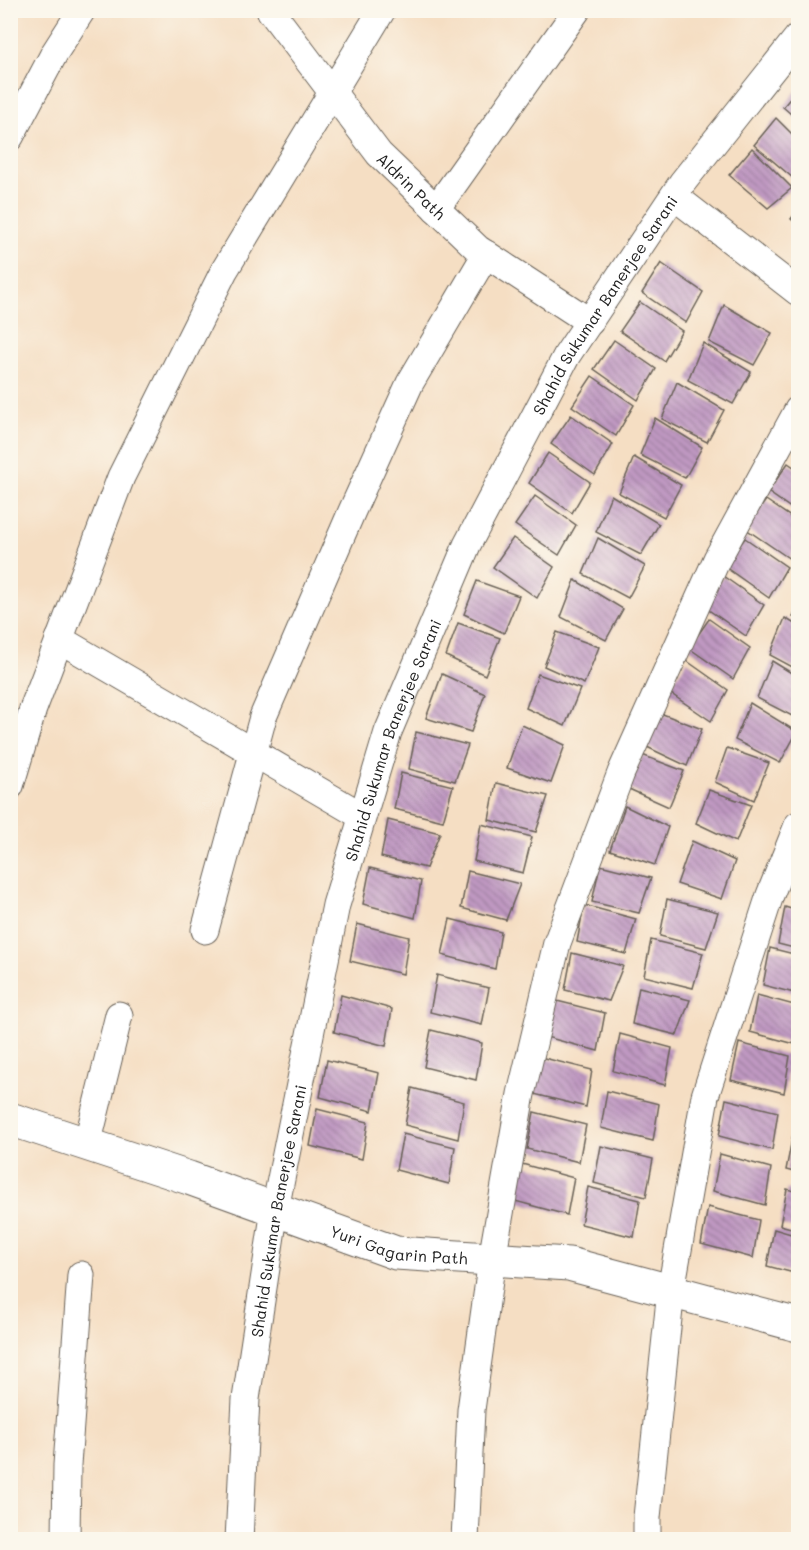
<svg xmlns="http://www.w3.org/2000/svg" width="809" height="1550" viewBox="0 0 809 1550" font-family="Mali,sans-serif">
<defs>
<pattern id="building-back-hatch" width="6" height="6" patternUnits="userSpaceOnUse" patternTransform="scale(1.5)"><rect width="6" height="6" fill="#c099c2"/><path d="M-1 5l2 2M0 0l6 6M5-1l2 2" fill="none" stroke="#9b7c9d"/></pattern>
</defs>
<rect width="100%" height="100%" fill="#fbf7ec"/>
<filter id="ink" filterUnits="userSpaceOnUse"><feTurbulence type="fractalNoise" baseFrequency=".0167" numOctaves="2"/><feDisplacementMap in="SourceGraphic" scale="12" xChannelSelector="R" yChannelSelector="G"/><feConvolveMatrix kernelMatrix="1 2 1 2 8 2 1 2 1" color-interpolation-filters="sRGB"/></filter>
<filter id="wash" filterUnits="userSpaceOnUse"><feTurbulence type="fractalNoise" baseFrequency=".008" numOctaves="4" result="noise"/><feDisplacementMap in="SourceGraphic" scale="24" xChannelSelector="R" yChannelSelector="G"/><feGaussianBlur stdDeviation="1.35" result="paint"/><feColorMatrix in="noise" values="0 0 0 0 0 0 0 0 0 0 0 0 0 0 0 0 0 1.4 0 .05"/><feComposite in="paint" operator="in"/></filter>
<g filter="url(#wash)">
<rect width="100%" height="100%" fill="#f5dec3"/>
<g id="blocks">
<g fill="url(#building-back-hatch)">
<polygon points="798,89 798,120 783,107"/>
<polygon points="776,118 798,140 798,173 793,178 754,145"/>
<polygon points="752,148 792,188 768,208 729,175"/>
<polygon points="798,210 798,225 791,219"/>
<polygon points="661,263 703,292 686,323 642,293"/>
<polygon points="640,302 682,331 664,361 620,331"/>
<polygon points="724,305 772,333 754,365 709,342"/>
<polygon points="614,340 656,369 638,400 594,369"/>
<polygon points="703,343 751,372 733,404 688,380"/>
<polygon points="592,376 634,405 616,436 572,406"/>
<polygon points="677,382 724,410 707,442 662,419"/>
<polygon points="571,415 613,444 595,475 551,444"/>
<polygon points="655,418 702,447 685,478 640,455"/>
<polygon points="548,453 590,482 572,513 529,483"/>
<polygon points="634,457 681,485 664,517 619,493"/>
<polygon points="788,463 798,470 798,513 768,492"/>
<polygon points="611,495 659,524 641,555 596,532"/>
<polygon points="535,496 576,525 559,555 515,525"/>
<polygon points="766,500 798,522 798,544 790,559 746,529"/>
<polygon points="513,538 554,567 537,598 493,567"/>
<polygon points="598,538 645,566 628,598 583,574"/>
<polygon points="745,538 787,567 769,598 725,567"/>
<polygon points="723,576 764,605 746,636 703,606"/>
<polygon points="575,580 623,609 606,640 561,617"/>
<polygon points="477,581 519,596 504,633 464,614"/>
<polygon points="798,603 798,619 793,617"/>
<polygon points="785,618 798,626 798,670 770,655"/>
<polygon points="709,619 750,648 733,679 689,648"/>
<polygon points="458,623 500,638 485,675 446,656"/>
<polygon points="557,632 599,647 584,684 544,666"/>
<polygon points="687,661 728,690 711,721 667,691"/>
<polygon points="772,661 798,677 798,719 757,698"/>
<polygon points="442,674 485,694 471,732 426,718"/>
<polygon points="538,674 580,689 565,726 526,708"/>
<polygon points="750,703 797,732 780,763 735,740"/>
<polygon points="660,713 702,729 687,766 647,747"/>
<polygon points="522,725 565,745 551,783 507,768"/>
<polygon points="416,732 468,745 455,781 409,769"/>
<polygon points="727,748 769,763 754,800 715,782"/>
<polygon points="642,755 684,771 669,807 629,789"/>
<polygon points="401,773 453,786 443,821 394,809"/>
<polygon points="496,783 548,796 536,832 489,820"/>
<polygon points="709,790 751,805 736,842 696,823"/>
<polygon points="625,806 668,827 655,865 610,850"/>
<polygon points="388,820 440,833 426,868 381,857"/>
<polygon points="481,824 532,837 523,873 474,861"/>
<polygon points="692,841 735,861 722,899 677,884"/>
<polygon points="600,865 651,878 639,913 592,902"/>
<polygon points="370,868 421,881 415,918 363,904"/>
<polygon points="468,871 520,884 506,920 461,908"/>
<polygon points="667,899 718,912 706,948 660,936"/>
<polygon points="584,905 636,919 626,954 577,942"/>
<polygon points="785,907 798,911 798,949 778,944"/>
<polygon points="450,919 501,932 495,969 442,955"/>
<polygon points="357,924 409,937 403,974 350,961"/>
<polygon points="651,940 703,953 693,988 644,976"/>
<polygon points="770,948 798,955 798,994 763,985"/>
<polygon points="572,953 623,966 609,1001 565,990"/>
<polygon points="437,975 489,988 482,1025 430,1012"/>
<polygon points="639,987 690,1000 677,1035 632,1024"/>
<polygon points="341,995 392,1009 386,1046 334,1032"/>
<polygon points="757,995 798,1006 798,1036 795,1044 750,1032"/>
<polygon points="553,1000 605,1013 598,1051 546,1037"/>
<polygon points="431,1030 482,1043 476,1080 424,1067"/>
<polygon points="620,1034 672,1048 665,1085 613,1071"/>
<polygon points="739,1043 790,1056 784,1093 731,1080"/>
<polygon points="540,1057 592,1070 586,1107 534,1094"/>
<polygon points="327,1060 379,1073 372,1111 320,1097"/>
<polygon points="412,1088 464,1102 458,1139 405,1125"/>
<polygon points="607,1091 659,1104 653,1141 601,1128"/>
<polygon points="726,1099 778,1112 772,1150 719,1136"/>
<polygon points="317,1109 368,1122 362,1159 310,1146"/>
<polygon points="534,1112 586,1125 579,1162 527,1149"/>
<polygon points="403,1134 455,1147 449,1184 396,1170"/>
<polygon points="793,1134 798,1135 798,1173 786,1170"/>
<polygon points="601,1146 653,1159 646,1197 594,1183"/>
<polygon points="720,1154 771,1168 765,1205 713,1191"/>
<polygon points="522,1164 574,1178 567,1215 515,1201"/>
<polygon points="588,1187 640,1200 634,1237 581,1224"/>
<polygon points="787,1189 798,1192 798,1230 780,1225"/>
<polygon points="708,1207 759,1220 753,1258 701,1244"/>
<polygon points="774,1229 798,1236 798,1274 767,1266"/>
</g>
</g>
</g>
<g filter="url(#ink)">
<use href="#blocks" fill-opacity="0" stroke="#686056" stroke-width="1.5"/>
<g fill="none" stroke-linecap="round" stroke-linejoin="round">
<g stroke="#686056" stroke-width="29">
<g id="minor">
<path id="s1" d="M270,10L379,154L478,249L590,322"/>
<polyline points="10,137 55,52 82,10"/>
<polyline points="674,196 798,292"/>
<polyline points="436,209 577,10"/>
<polyline points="59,639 362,816"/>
<polyline points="10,786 33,709 121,477 224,271 382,10"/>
<polyline points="205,930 263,717 352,511 410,383 486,254"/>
<polyline points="87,1145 119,1015"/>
<polyline points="66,1540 67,1465 81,1275"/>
<path id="s2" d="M239,1540L246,1399L275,1209L336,905L388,732L467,545L567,355L682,183L798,37"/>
<polyline points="465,1540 471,1410 492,1259 521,1094 557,943 621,773 717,559 798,410"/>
<polyline points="647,1540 647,1517 671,1290 705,1096 770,895 798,825"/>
</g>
</g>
<g stroke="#686056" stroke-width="35">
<g id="tertiary">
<path id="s3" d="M10,1119L189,1178L396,1253L569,1264L798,1325"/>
</g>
</g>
<use href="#minor" stroke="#fff" stroke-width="27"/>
<use href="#tertiary" stroke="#fff" stroke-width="33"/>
</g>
</g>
<g text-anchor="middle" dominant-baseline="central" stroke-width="4.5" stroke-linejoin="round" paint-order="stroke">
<g font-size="16" fill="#1c1c1c" stroke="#fbf7ec">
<text stroke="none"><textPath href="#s1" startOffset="226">Aldrin Path</textPath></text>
<text stroke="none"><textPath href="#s2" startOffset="1304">Shahid Sukumar Banerjee Sarani</textPath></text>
<text stroke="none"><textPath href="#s2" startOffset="818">Shahid Sukumar Banerjee Sarani</textPath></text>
<text stroke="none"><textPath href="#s2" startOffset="332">Shahid Sukumar Banerjee Sarani</textPath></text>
<text stroke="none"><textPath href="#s3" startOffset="410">Yuri Gagarin Path</textPath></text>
</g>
</g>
<rect width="809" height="1550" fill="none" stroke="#fbf7ec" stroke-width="36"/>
</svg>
